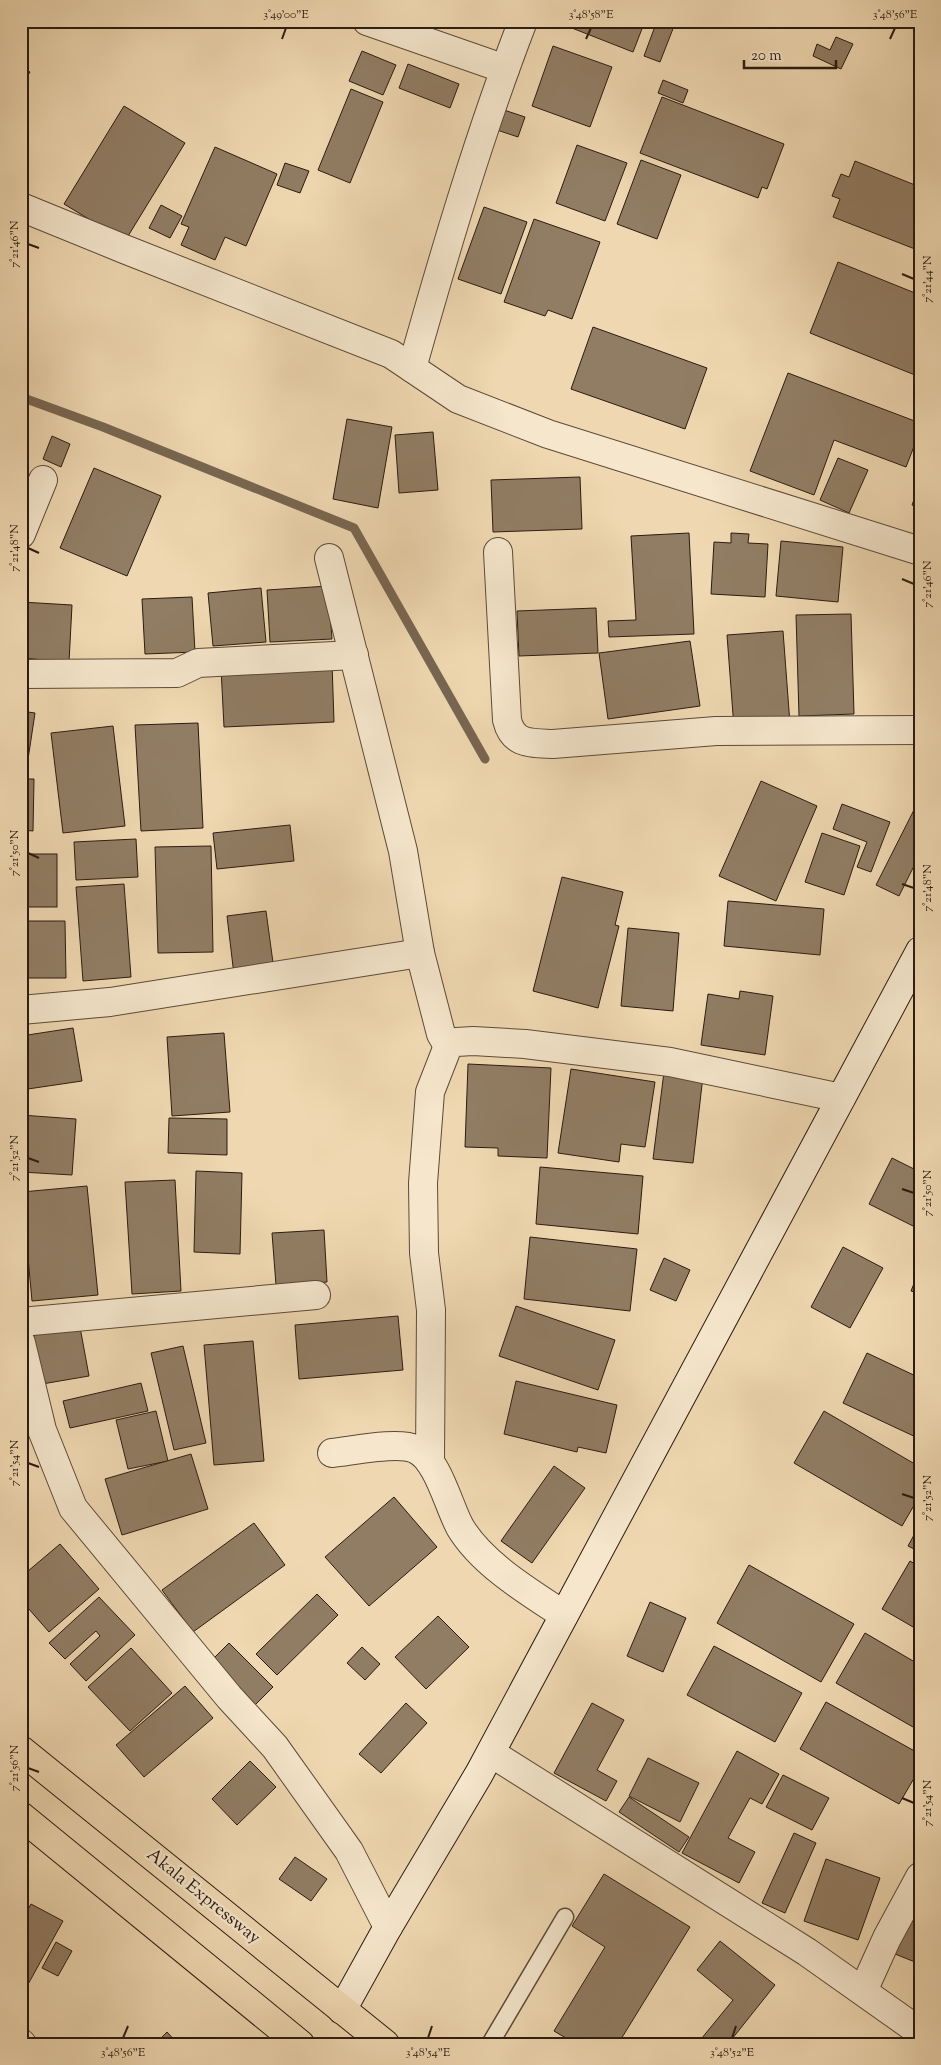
<svg xmlns="http://www.w3.org/2000/svg" width="941" height="2065" viewBox="0 0 941 2065" font-family="'Sorts Mill Goudy',serif">
<rect width="100%" height="100%" fill="#efd8b1"/>
<filter id="stains"><feTurbulence type="fractalNoise" baseFrequency=".004" numOctaves="4"/><feColorMatrix values="0 0 0 0 .2 0 0 0 0 .09 0 0 0 0 .02 0 0 0 .5 -.17"/></filter>
<radialGradient id="worn" r=".72"><stop offset=".6" stop-color="#630" stop-opacity="0"/><stop offset="1" stop-color="#630" stop-opacity=".3"/></radialGradient>
<g fill="none" stroke-linecap="round" stroke-linejoin="round">
<polyline stroke="#786651" stroke-width="9" points="21,397 103,427 354,528 485,759"/>
</g>
<g fill="#917d64" stroke="#2b1b11">
<polygon points="554,21 645,21 633,52"/>
<polygon points="657,21 676,21 660,62 644,56"/>
<polygon points="826,21 840,21 835,28"/>
<polygon points="836,37 853,44 841,69 813,56 817,44 830,50"/>
<polygon points="553,46 612,67 590,127 532,106"/>
<polygon points="362,51 396,65 383,95 349,81"/>
<polygon points="408,64 459,84 450,108 399,88"/>
<polygon points="21,67 30,72 21,87"/>
<polygon points="663,80 688,90 683,103 658,93"/>
<polygon points="351,89 383,102 350,183 318,170"/>
<polygon points="662,97 784,144 767,189 762,187 758,198 640,153"/>
<polygon points="124,106 185,143 125,241 64,204"/>
<polygon points="504,110 525,117 518,137 497,130"/>
<polygon points="577,145 627,163 605,221 556,203"/>
<polygon points="215,147 277,174 246,246 225,237 215,260 181,245 189,227 181,224"/>
<polygon points="641,160 681,175 657,239 617,224"/>
<polygon points="855,161 920,187 920,251 833,217 840,199 832,196 841,174 849,177"/>
<polygon points="285,163 309,171 300,193 277,185"/>
<polygon points="161,205 182,216 170,238 149,228"/>
<polygon points="484,207 527,222 501,294 458,279"/>
<polygon points="534,219 600,242 572,319 548,310 545,316 504,302"/>
<polygon points="838,262 920,295 920,377 810,333"/>
<polygon points="593,327 707,368 685,429 571,389"/>
<polygon points="788,373 920,423 920,431 906,467 834,440 814,495 750,471"/>
<polygon points="347,419 392,427 378,508 333,499"/>
<polygon points="433,432 438,490 399,493 395,435"/>
<polygon points="52,436 70,444 61,467 43,459"/>
<polygon points="838,458 868,470 849,513 820,500"/>
<polygon points="94,468 161,496 127,576 60,548"/>
<polygon points="580,477 582,529 493,532 491,480"/>
<polygon points="920,484 920,508 912,505"/>
<polygon points="689,533 694,634 609,637 608,621 636,620 631,536"/>
<polygon points="731,533 749,534 748,543 768,544 765,597 711,594 714,542 731,543"/>
<polygon points="781,541 843,547 838,602 776,596"/>
<polygon points="328,586 332,639 270,642 267,590"/>
<polygon points="261,588 266,642 213,646 208,593"/>
<polygon points="192,597 195,652 145,654 142,599"/>
<polygon points="21,602 72,605 69,662 21,658"/>
<polygon points="596,608 598,653 519,656 517,611"/>
<polygon points="851,614 854,714 799,716 796,615"/>
<polygon points="783,631 790,724 734,728 727,635"/>
<polygon points="690,641 700,706 608,719 599,653"/>
<polygon points="332,663 334,722 224,727 221,668"/>
<polygon points="21,711 35,713 27,766 21,766"/>
<polygon points="198,723 203,828 141,831 135,725"/>
<polygon points="113,726 125,826 63,833 51,733"/>
<polygon points="21,779 34,779 33,831 21,830"/>
<polygon points="761,781 817,806 776,901 719,876"/>
<polygon points="920,798 920,854 899,896 876,885"/>
<polygon points="842,804 890,822 871,872 857,867 867,842 833,829"/>
<polygon points="290,825 294,861 217,869 213,833"/>
<polygon points="822,833 860,846 844,895 805,882"/>
<polygon points="136,839 138,877 76,880 74,842"/>
<polygon points="211,846 213,952 158,953 155,847"/>
<rect x="21" y="854" width="36" height="53"/>
<polygon points="562,877 623,892 615,925 619,926 598,1008 533,991"/>
<polygon points="124,884 131,977 83,981 76,887"/>
<polygon points="728,901 824,909 820,955 724,946"/>
<polygon points="266,911 274,970 234,975 227,916"/>
<polygon points="21,921 65,921 66,978 21,978"/>
<polygon points="628,928 679,933 673,1011 621,1006"/>
<polygon points="740,991 773,996 765,1055 701,1045 708,994 739,999"/>
<polygon points="73,1028 82,1081 21,1090 21,1036"/>
<polygon points="224,1033 230,1112 172,1116 167,1037"/>
<polygon points="468,1064 551,1068 547,1158 498,1156 498,1148 465,1147"/>
<polygon points="571,1069 655,1082 645,1147 621,1144 619,1162 558,1153"/>
<polygon points="664,1072 703,1076 693,1163 653,1159"/>
<polygon points="21,1115 76,1119 72,1175 21,1172"/>
<polygon points="169,1118 227,1119 227,1155 168,1153"/>
<polygon points="892,1158 920,1172 920,1213 913,1226 869,1204"/>
<polygon points="540,1167 643,1176 638,1234 536,1224"/>
<polygon points="196,1171 242,1173 240,1254 194,1252"/>
<polygon points="175,1180 181,1291 132,1294 125,1182"/>
<polygon points="87,1186 98,1295 32,1301 22,1192"/>
<polygon points="324,1230 327,1282 276,1285 272,1233"/>
<polygon points="530,1237 637,1249 630,1311 524,1299"/>
<polygon points="843,1247 883,1268 850,1328 811,1307"/>
<polygon points="664,1258 690,1270 676,1301 650,1290"/>
<polygon points="919,1271 920,1271 920,1294 911,1291"/>
<polygon points="516,1306 615,1340 598,1390 499,1356"/>
<polygon points="398,1316 403,1370 299,1379 295,1325"/>
<polygon points="80,1327 89,1376 42,1384 33,1335"/>
<polygon points="253,1341 264,1461 214,1465 204,1345"/>
<polygon points="183,1346 206,1443 174,1450 151,1353"/>
<polygon points="867,1353 920,1378 920,1439 843,1403"/>
<polygon points="516,1381 617,1405 606,1453 578,1447 577,1452 504,1434"/>
<polygon points="141,1383 148,1411 70,1428 63,1401"/>
<polygon points="156,1411 168,1461 128,1469 116,1420"/>
<polygon points="824,1411 920,1467 920,1495 902,1526 794,1463"/>
<polygon points="191,1454 208,1509 122,1535 105,1479"/>
<polygon points="554,1466 585,1488 532,1563 501,1541"/>
<polygon points="394,1497 437,1547 369,1606 325,1557"/>
<polygon points="254,1523 285,1565 193,1632 162,1590"/>
<polygon points="920,1524 920,1552 908,1546"/>
<polygon points="60,1544 99,1589 49,1632 21,1600 21,1577"/>
<polygon points="910,1561 920,1567 920,1631 882,1609"/>
<polygon points="749,1565 854,1624 821,1682 717,1623"/>
<polygon points="317,1594 338,1615 277,1675 256,1654"/>
<polygon points="99,1597 135,1635 86,1681 70,1664 100,1636 96,1631 65,1659 49,1643"/>
<polygon points="650,1602 686,1618 663,1672 627,1656"/>
<polygon points="438,1616 469,1647 426,1689 395,1657"/>
<polygon points="865,1633 920,1665 920,1731 836,1683"/>
<polygon points="229,1643 273,1687 254,1706 210,1662"/>
<polygon points="714,1646 802,1693 775,1742 687,1695"/>
<polygon points="362,1647 380,1664 365,1680 347,1663"/>
<polygon points="131,1648 172,1693 130,1731 88,1687"/>
<polygon points="185,1686 213,1718 144,1777 116,1745"/>
<polygon points="826,1702 920,1754 920,1768 899,1804 800,1749"/>
<polygon points="406,1703 427,1723 381,1773 359,1754"/>
<polygon points="592,1703 624,1720 597,1770 617,1781 606,1801 554,1773"/>
<polygon points="737,1751 779,1774 762,1804 750,1798 728,1838 755,1852 739,1883 682,1853"/>
<polygon points="648,1758 699,1783 680,1822 629,1796"/>
<polygon points="250,1761 276,1787 237,1825 212,1799"/>
<polygon points="783,1775 829,1798 812,1830 766,1807"/>
<polygon points="629,1797 689,1837 679,1852 619,1812"/>
<polygon points="794,1833 816,1843 785,1913 762,1903"/>
<polygon points="295,1857 327,1879 311,1901 279,1879"/>
<polygon points="826,1859 880,1878 858,1940 804,1921"/>
<polygon points="604,1874 690,1927 618,2044 576,2044 554,2031 605,1947 572,1926"/>
<polygon points="920,1893 920,1964 895,1954"/>
<polygon points="31,1904 63,1921 21,1997 21,1922"/>
<polygon points="720,1941 775,1985 728,2044 697,2044 733,2000 697,1970"/>
<polygon points="56,1942 72,1951 58,1976 42,1968"/>
<polygon points="167,2032 178,2044 155,2044"/>
</g>
<g fill="none" stroke-linecap="round" stroke-linejoin="round">
<g stroke="#5c4a39" stroke-width="19">
<polyline id="lane" points="490,2044 565,1917"/>
</g>
<g stroke="#5c4a39" stroke-width="30">
<g id="street">
<polyline points="367,21 505,69"/>
<polyline points="21,207 124,249 391,354 458,399 548,434 920,551"/>
<path d="M412,368C445,251 479,135 523,21"/>
<polyline points="21,534 43,480"/>
<path d="M498,552L507,720C513,745 531,743 553,744L716,731L920,730"/>
<polyline points="329,558 403,851 420,953 441,1034 448,1046"/>
<polyline points="21,674 177,673 198,663 354,655"/>
<polyline points="21,1010 110,1002 420,953"/>
<polyline points="21,1322 316,1295"/>
<polyline points="21,1343 42,1430 73,1508 229,1697 275,1747 349,1851 388,1927"/>
<path d="M332,1453C352,1451 398,1441 415,1449C438,1459 448,1505 460,1527C482,1564 529,1592 564,1615"/>
<polyline points="430,1462 431,1310 424,1253 423,1183 430,1092 448,1046 456,1042 473,1041 525,1044 670,1062 841,1098"/>
<polyline points="491,1753 807,1952 920,2032"/>
<polyline points="863,1991 887,1938 920,1877"/>
<polyline points="21,2043 22,2044"/>
</g>
</g>
<g stroke="#2b1b11" stroke-width="30">
<polyline id="secondary" points="342,2010 388,1927 479,1774 920,951"/>
</g>
<g stroke="#2b1b11" stroke-width="30">
<g id="primary">
<polyline points="21,1750 385,2044"/>
<polyline points="21,1816 300,2044"/>
</g>
</g>
<use href="#lane" stroke="#f5e6cc" stroke-width="16"/>
<use href="#street" stroke="#f5e6cc" stroke-width="28"/>
<use href="#secondary" stroke="#f5e6cc" stroke-width="28"/>
<use href="#primary" stroke="#efd8b1" stroke-width="28"/>
</g>
<path fill="none" stroke="#2b1b11" stroke-width="2" d="M282,39L286,28M586,39L591,28M890,39L895,28M28,244L39,248M902,274L914,279M28,548L39,553M902,579L914,584M28,853L39,858M902,884L914,888M28,1158L39,1162M902,1189L914,1193M28,1463L39,1467M902,1494L914,1498M28,1768L39,1772M902,1798L914,1803M123,2038L128,2026M428,2038L432,2026M732,2038L736,2026"/>
<g text-anchor="middle" dominant-baseline="central" stroke-width="4.5" stroke-linejoin="round" paint-order="stroke">
<g font-size="18" fill="#2b1b11" stroke="#f5e6cc">
<text transform="translate(203 1897) rotate(39)">Akala Expressway</text>
</g>
</g>
<rect width="941" height="2065" fill="none" stroke="#efd8b1" stroke-width="55"/>
<path d="M744 60v8h92v-8" fill="none" stroke="#2b1b11" stroke-width="2.5"/>
<text x="751" y="60" font-size="15" fill="#2b1b11" stroke="#f5e6cc" stroke-width="4" paint-order="stroke">20 m</text>
<rect x="28" y="28" width="886" height="2010" fill="none" stroke="#2b1b11" stroke-width="2"/>
<g font-size="12" text-anchor="middle" fill="#2b1b11">
<text x="286" y="18">3°49'00"E</text>
<text x="591" y="18">3°48'58"E</text>
<text x="895" y="18">3°48'56"E</text>
<text transform="translate(14 244) rotate(-90)" y="4">7°21'46"N</text>
<text transform="translate(927 279) rotate(-90)" y="4">7°21'44"N</text>
<text transform="translate(14 548) rotate(-90)" y="4">7°21'48"N</text>
<text transform="translate(927 584) rotate(-90)" y="4">7°21'46"N</text>
<text transform="translate(14 853) rotate(-90)" y="4">7°21'50"N</text>
<text transform="translate(927 888) rotate(-90)" y="4">7°21'48"N</text>
<text transform="translate(14 1158) rotate(-90)" y="4">7°21'52"N</text>
<text transform="translate(927 1193) rotate(-90)" y="4">7°21'50"N</text>
<text transform="translate(14 1463) rotate(-90)" y="4">7°21'54"N</text>
<text transform="translate(927 1498) rotate(-90)" y="4">7°21'52"N</text>
<text transform="translate(14 1768) rotate(-90)" y="4">7°21'56"N</text>
<text transform="translate(927 1803) rotate(-90)" y="4">7°21'54"N</text>
<text x="123" y="2056">3°48'56"E</text>
<text x="428" y="2056">3°48'54"E</text>
<text x="732" y="2056">3°48'52"E</text>
</g>
<rect width="100%" height="100%" filter="url(#stains)"/>
<rect width="100%" height="100%" fill="url(#worn)"/>
</svg>
